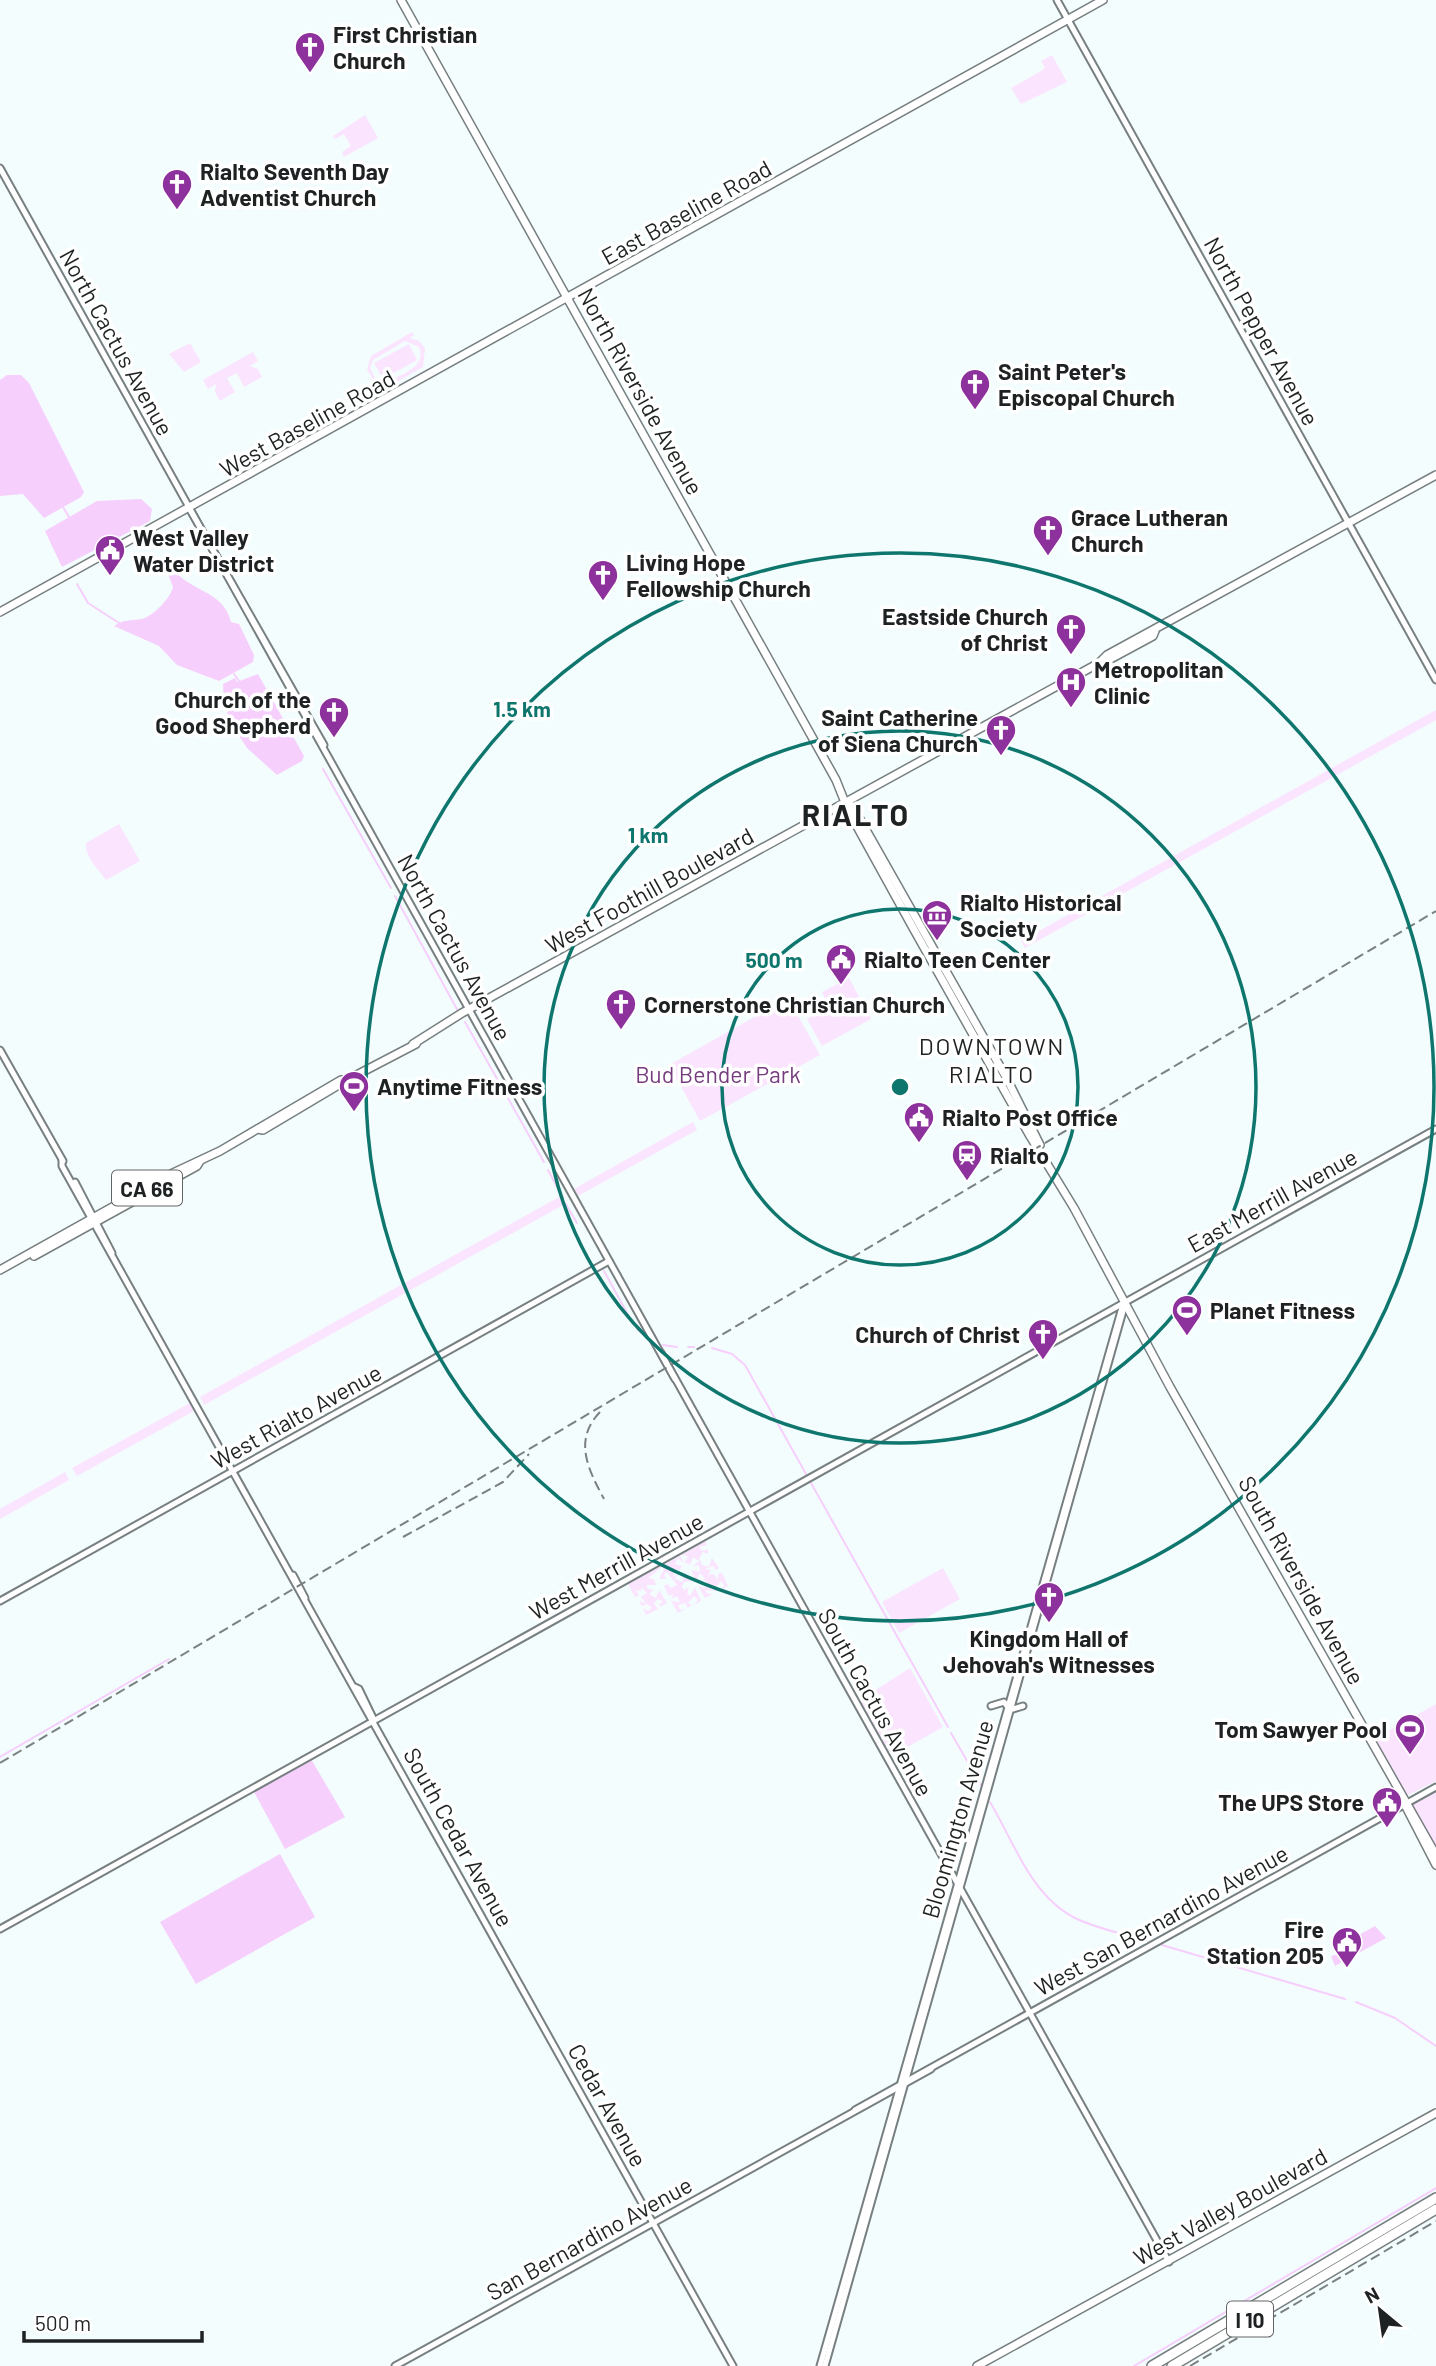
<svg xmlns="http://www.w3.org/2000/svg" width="1436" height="2366" viewBox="0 0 1436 2366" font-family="Barlow,sans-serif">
<rect width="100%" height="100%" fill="#f4fdfe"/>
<g fill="#fbe4fe" fill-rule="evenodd">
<polygon points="1052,55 1067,82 1021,104 1011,88 1041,71 1045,68 1041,61"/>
<polygon points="365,115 378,138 344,157 342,152 351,146 344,134 335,139 333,136"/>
<path d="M412,332L414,335L410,338L419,341L425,348L423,367L388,387L375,383L367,369L371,356ZM405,341L419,347C427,366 404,373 390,381L375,378L370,368L373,360Z"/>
<polygon points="190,343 201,362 184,372 169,354"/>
<polygon points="409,344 417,360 383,379 374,363"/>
<polygon points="253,352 258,361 250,366 258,369 262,377 244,387 237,373 227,378 235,392 220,401 215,392 216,384 208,389 203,380"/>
<polygon points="1436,710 1436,720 1025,948 1021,941"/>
<path d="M119,824L140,861L106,880C98,868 85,858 86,843Z"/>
<polygon points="849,978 871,1019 822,1046 807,1019 829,1007 822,992"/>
<polygon points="788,998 820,1055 700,1121 669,1065"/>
<polygon points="693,1122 697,1130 578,1196 574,1189"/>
<polygon points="559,1197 563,1205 204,1405 200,1397"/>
<polygon points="190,1403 194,1411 77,1476 72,1468"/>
<polygon points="65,1472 69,1480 0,1519 0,1509"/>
<polygon points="705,1541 707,1545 699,1547 703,1551 708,1549 708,1554 703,1552 699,1559 702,1565 709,1567 712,1558 719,1568 716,1570 713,1566 705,1569 711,1570 708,1575 714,1574 718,1581 718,1574 722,1573 728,1586 722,1590 724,1585 721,1581 716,1587 718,1591 705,1590 708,1594 713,1594 705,1598 698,1586 705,1588 707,1583 704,1580 698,1583 705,1579 700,1573 696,1581 691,1570 700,1572 699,1565 692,1567 699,1561 693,1557 690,1565 685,1562 688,1556 681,1555"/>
<polygon points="680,1556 685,1564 678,1558 675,1564 682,1566 680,1570 673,1569 674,1576 680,1574 674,1578 682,1582 685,1573 691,1581 684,1582 682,1587 684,1590 689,1587 687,1593 690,1596 695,1587 701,1601 694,1605 698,1600 694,1596 688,1603 692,1605 687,1608 686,1603 678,1605 680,1610 686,1609 678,1613 671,1601 680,1602 677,1596 672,1599 673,1594 669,1596 664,1586 668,1584 671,1588 677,1585 667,1572 664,1574 666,1579 659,1579 664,1569 662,1567 648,1578 654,1579 656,1585 646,1585 648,1589 654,1590 649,1594 656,1598 659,1590 667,1603 660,1607 659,1604 663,1602 658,1599 654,1603 658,1609 646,1615 643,1608 648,1611 652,1608 647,1604 642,1606 639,1601 646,1603 641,1597 647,1593 642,1588 640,1591 636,1590 639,1596 635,1597 628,1584"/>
<polygon points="943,1568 960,1599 899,1633 882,1602"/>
<polygon points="910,1668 943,1727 895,1754 890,1753 860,1700"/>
<polygon points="1436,1704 1436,1781 1406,1796 1374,1739"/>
<polygon points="1436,1791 1436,1847 1413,1807 1414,1803"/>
</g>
<g fill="#f6cffc">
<polygon points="7,375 21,375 29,383 84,492 81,497 44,518 23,494 0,496 0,380"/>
<polygon points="141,499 152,509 150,521 62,567 45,531 97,501"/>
<path d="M172,566C187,593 223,588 231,622L239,624L254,655L253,662L219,681L177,665L159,646L114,626C124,619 130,621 142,619C153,616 170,599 173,587L166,569Z"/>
<polygon points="258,674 304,756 302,761 277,775 247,748 230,722 224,701 223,684 235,678 237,682"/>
<polygon points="311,1759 345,1817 285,1849 254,1792"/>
<polygon points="280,1854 315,1917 196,1984 160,1922"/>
<polygon points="1375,1926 1386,1938 1335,1966 1331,1956 1344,1953 1341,1945"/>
</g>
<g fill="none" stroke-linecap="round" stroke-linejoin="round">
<g stroke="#f6cffc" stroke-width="2">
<polyline points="63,507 69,517"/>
<polyline points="77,584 88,603 119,623"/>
<polyline points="234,674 239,681"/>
<polyline points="323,769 391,888"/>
<polyline points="395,896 458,1011"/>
<polyline points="465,1022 544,1162"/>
<polyline points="548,1170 563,1198"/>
<polyline points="565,1203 577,1223"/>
<polyline points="604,1271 632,1322"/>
<polyline points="637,1329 645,1336"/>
<polyline points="663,1345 677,1347"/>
<polyline points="688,1347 694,1347"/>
<polyline points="712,1348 732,1354 745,1365 806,1474"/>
<polyline points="811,1483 948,1727"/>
<polyline points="951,1733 981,1785"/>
<polyline points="0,1757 169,1659"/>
<path d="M990,1802C1014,1842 1031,1896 1075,1918C1098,1929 1124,1934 1147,1941"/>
<polyline points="1162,1945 1345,1999"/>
<polyline points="1356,2002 1395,2018 1436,2046"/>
<polyline points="1134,2366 1436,2188"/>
</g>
<g stroke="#777f80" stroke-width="9">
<g id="secondary">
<polyline points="1057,0 1436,680"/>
<polyline points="0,168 675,1379"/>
<polyline points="189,508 324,745"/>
<polyline points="0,1050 63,1161"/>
<polyline points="62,1160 62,1166 110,1252 733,2366"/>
<polyline points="75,1182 112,1253"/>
<polyline points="661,1353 1169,2262"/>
<polyline points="293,1575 305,1598"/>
<polyline points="0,1601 609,1261"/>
<polyline points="355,1687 359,1689 374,1720"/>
<polyline points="991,1706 1004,1702 1007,1706"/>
<polyline points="1013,1709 1023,1706"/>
<polyline points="0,1929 1436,1129"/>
<polyline points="855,2110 1436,1787"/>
<polyline points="395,2366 931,2069"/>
<polyline points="820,2366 1123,1304"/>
<polyline points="825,2366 1125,1304"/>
</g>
</g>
<g stroke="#777f80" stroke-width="10">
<g id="primary">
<polyline points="401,0 836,780 848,810 912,926 1030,1136 1074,1208 1170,1387 1436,1855"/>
<polyline points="0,612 1103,0"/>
<polyline points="1099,663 1107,655 1436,475"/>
<polyline points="847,802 853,807 1006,1077 1040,1145"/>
<polyline points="413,1044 462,1013 1099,663 1103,663 1153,636 1155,631"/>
<polyline points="258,1129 263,1130 347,1080"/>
<polyline points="34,1256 197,1166 200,1161"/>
<polyline points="0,1270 173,1173 220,1151 341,1080 347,1080 416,1044"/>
<polyline points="1405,1805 1436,1865"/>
<polyline points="977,2366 1436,2113"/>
</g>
</g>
<g stroke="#777f80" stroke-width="12">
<g id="highway">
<polyline points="1152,2366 1436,2198"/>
<polyline points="1172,2366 1436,2209"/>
</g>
</g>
<use href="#secondary" stroke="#fff" stroke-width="5"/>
<use href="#primary" stroke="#fff" stroke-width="7"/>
<use href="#highway" stroke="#fff" stroke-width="9"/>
<g stroke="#7b8081" stroke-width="2" stroke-dasharray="10 5" stroke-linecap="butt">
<path d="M600,1412C573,1440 588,1469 604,1499"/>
<polyline points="403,1537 503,1482 529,1454"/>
<polyline points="0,1763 1436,911"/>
<polyline points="1190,2366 1436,2221"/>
</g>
</g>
<g fill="none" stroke="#0f766e" stroke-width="3.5">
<circle cx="900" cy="1087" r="178"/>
<circle cx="900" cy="1087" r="356"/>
<circle cx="900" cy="1087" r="534"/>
</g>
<defs>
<g id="church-pin" transform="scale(1.575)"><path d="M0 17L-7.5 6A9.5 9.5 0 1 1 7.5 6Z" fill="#8d319c" stroke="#fff"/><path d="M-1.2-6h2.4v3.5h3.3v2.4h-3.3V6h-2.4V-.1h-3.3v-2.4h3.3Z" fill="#fff"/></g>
<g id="civic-pin" transform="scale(1.575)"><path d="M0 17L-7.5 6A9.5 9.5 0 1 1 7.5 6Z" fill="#8d319c" stroke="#fff"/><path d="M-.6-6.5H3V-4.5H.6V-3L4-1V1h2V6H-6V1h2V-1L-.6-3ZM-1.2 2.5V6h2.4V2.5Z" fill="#fff"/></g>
<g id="hospital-pin" transform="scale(1.575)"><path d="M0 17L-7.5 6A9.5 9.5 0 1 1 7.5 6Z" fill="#8d319c" stroke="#fff"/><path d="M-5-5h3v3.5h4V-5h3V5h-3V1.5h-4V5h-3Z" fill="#fff"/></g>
<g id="museum-pin" transform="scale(1.575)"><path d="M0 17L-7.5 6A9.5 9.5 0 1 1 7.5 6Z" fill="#8d319c" stroke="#fff"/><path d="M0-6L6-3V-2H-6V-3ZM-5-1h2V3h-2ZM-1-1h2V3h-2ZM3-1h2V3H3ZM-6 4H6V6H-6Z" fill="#fff"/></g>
<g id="stadium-pin" transform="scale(1.575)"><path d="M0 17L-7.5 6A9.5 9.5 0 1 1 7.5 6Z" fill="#8d319c" stroke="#fff"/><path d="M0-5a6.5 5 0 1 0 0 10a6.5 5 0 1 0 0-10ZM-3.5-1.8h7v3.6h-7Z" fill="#fff"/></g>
<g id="station-pin" transform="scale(1.575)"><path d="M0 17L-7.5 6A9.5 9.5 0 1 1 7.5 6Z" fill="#8d319c" stroke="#fff"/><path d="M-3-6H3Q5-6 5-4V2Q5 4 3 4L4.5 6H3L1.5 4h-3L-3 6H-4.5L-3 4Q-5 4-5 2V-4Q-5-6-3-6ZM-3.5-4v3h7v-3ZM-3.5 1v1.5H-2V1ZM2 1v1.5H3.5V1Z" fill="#fff"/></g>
</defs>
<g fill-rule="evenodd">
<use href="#church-pin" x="310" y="47"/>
<use href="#church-pin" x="177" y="184"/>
<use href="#church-pin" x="975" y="384"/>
<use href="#church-pin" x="1048" y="530"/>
<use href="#civic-pin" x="110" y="550"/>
<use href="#church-pin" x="603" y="575"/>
<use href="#church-pin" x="1071" y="629"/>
<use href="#hospital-pin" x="1071" y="682"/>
<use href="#church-pin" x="334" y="712"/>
<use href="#church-pin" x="1001" y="730"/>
<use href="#museum-pin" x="937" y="915"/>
<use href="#civic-pin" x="841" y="959"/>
<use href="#church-pin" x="621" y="1004"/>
<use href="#stadium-pin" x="354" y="1086"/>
<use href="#civic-pin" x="919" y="1117"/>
<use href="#station-pin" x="967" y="1155"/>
<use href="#stadium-pin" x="1187" y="1310"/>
<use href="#church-pin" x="1043" y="1334"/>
<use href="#church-pin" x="1049" y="1597"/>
<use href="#stadium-pin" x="1410" y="1729"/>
<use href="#civic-pin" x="1387" y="1802"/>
<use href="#civic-pin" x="1347" y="1942"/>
</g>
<g text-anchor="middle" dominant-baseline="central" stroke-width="7" stroke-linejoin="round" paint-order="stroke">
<g fill="#fff" stroke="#626465" stroke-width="2">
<rect x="112" y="1170.5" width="70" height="35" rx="5"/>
<rect x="1227" y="2301.5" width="46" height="35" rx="5"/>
</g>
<g font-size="21" font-weight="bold" fill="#1f2223">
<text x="147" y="1188">CA 66</text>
<text x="1250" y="2319">I 10</text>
</g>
<g font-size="23" font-weight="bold" fill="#1f2223" stroke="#fff" text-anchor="start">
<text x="333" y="34">First Christian<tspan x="333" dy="26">Church</tspan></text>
<text x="200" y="171">Rialto Seventh Day<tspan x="200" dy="26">Adventist Church</tspan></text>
<text x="998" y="371">Saint Peter's<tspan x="998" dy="26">Episcopal Church</tspan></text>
<text x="1071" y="517">Grace Lutheran<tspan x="1071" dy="26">Church</tspan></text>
<text x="133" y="537">West Valley<tspan x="133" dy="26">Water District</tspan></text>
<text x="626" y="562">Living Hope<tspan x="626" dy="26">Fellowship Church</tspan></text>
<text x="1048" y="616" text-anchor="end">Eastside Church<tspan x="1048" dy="26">of Christ</tspan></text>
<text x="1094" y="669">Metropolitan<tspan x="1094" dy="26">Clinic</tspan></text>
<text x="311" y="699" text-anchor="end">Church of the<tspan x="311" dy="26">Good Shepherd</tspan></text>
<text x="978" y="717" text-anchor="end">Saint Catherine<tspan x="978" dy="26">of Siena Church</tspan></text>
<text x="960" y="902">Rialto Historical<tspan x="960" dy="26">Society</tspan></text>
<text x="864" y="959">Rialto Teen Center</text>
<text x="644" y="1004">Cornerstone Christian Church</text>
<text x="377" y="1086">Anytime Fitness</text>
<text x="942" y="1117">Rialto Post Office</text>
<text x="990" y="1155">Rialto</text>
<text x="1210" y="1310">Planet Fitness</text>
<text x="1020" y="1334" text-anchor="end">Church of Christ</text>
<text x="1049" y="1638" text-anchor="middle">Kingdom Hall of<tspan x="1049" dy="26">Jehovah's Witnesses</tspan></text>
<text x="1387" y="1729" text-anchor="end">Tom Sawyer Pool</text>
<text x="1364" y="1802" text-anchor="end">The UPS Store</text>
<text x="1324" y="1929" text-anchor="end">Fire<tspan x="1324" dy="26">Station 205</tspan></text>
</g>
<g font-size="23" fill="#1f2223" stroke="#fff">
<text transform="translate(686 212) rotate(-29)">East Baseline Road</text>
<text transform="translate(1262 331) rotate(61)">North Pepper Avenue</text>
<text transform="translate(117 342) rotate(61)">North Cactus Avenue</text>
<text transform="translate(641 391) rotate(61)">North Riverside Avenue</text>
<text transform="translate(307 423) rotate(-29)">West Baseline Road</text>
<text transform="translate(649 890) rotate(-29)">West Foothill Boulevard</text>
<text transform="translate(455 947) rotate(61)">North Cactus Avenue</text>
<text transform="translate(1272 1200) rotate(-29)">East Merrill Avenue</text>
<text transform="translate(296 1416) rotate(-29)">West Rialto Avenue</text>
<text transform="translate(616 1566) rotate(-29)">West Merrill Avenue</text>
<text transform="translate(1302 1580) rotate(61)">South Riverside Avenue</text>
<text transform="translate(876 1702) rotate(61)">South Cactus Avenue</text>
<text transform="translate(957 1819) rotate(-74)">Bloomington Avenue</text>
<text transform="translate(459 1837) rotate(61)">South Cedar Avenue</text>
<text transform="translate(1161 1920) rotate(-29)">West San Bernardino Avenue</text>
<text transform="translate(608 2105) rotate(61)">Cedar Avenue</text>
<text transform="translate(1230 2206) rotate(-29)">West Valley Boulevard</text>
<text transform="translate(589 2238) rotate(-29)">San Bernardino Avenue</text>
</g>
<g font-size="23" fill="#753c7e" stroke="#fff">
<text x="718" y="1074">Bud Bender Park</text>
</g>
<g font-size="24" letter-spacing="2" fill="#1f2223" stroke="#fff">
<text x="992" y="1045">DOWNTOWN<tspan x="992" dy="28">RIALTO</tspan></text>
</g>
<g font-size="30" font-weight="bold" letter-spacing="2" fill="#1f2223" stroke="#fff">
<text x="856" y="814">RIALTO</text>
</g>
</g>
<circle cx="900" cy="1087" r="10" fill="#0f766e" stroke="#fff" stroke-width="3.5"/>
<g font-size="21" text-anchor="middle" font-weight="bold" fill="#0f766e" stroke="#fff" stroke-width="7" stroke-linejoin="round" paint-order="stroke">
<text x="522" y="717">1.5 km</text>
<text x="648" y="843">1 km</text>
<text x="774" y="968">500 m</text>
</g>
<g transform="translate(1380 2310) rotate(331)" stroke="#ffffff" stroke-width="5" paint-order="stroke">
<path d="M0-5L12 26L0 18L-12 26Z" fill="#1f2223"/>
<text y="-10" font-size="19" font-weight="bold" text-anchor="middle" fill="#1f2223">N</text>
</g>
<path d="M24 2331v10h178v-10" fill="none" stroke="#1f2223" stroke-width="3.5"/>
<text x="35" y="2331" font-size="21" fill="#1f2223" stroke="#ffffff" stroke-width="5" paint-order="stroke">500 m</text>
</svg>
